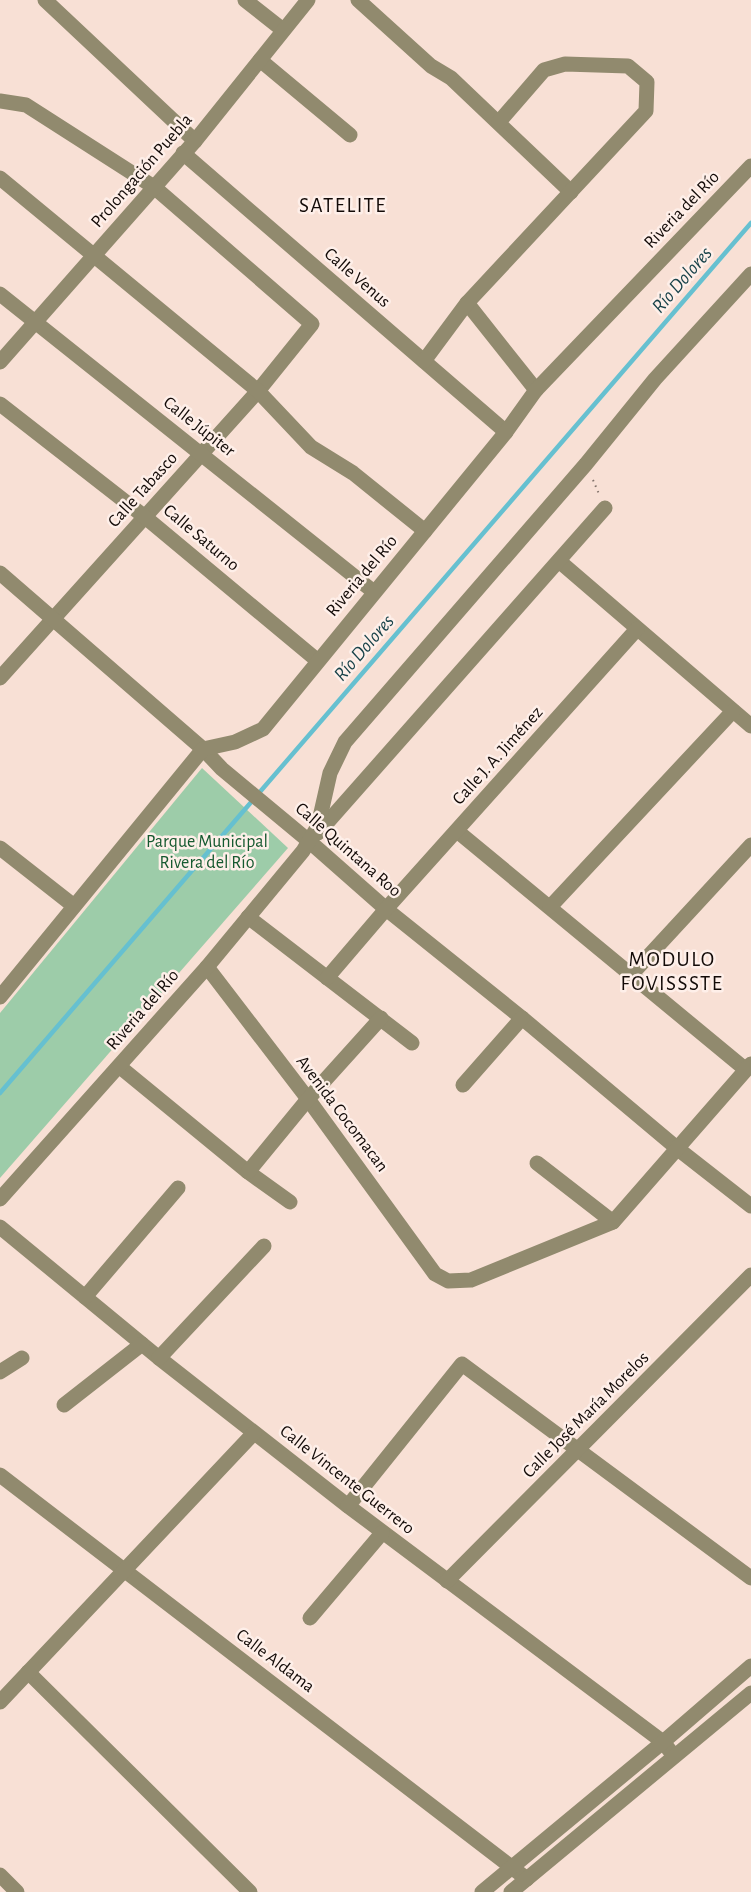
<svg xmlns="http://www.w3.org/2000/svg" width="751" height="1892" viewBox="0 0 751 1892" font-family="'Alegreya Sans',sans-serif">
<rect width="100%" height="100%" fill="#f8e0d5"/>
<polygon fill="#9dcca9" points="202,768 288,848 0,1178 0,1013"/>
<g fill="none" stroke-linecap="round" stroke-linejoin="round">
<polyline stroke="#66c0d0" stroke-width="4.5" points="0,1093 751,223"/>
<polyline stroke="#80716a" stroke-width="2" stroke-dasharray="1.5 4.5" stroke-linecap="butt" points="593,480 599,494"/>
<g stroke="#918a6e" stroke-width="15">
<polyline points="45,0 195,141"/>
<polyline points="245,0 283,30"/>
<polyline points="358,0 431,66 451,78 571,192"/>
<polyline points="260,60 350,135"/>
<polyline points="0,101 26,105 154,187 312,324 258,391 0,678"/>
<polyline points="183,153 506,432"/>
<polyline points="0,178 258,391 311,447 353,473 425,531"/>
<polyline points="0,294 374,592"/>
<polyline points="467,303 536,390"/>
<polyline points="424,361 467,303 646,111 647,82 628,66 565,64 544,70 499,122"/>
<polyline points="0,362 195,141 308,0"/>
<polyline points="0,404 145,517 318,661"/>
<polyline points="559,561 751,726"/>
<polyline points="0,573 203,749 222,769 310,842 386,909 522,1018 678,1149 751,1206"/>
<polyline points="457,831 745,1069"/>
<polyline points="318,833 605,508"/>
<polyline points="0,848 74,906"/>
<polyline points="550,907 733,711"/>
<polyline points="248,917 412,1043"/>
<polyline points="207,967 308,1099 435,1274 448,1281 471,1280 613,1222 751,1064"/>
<polyline points="631,975 751,845"/>
<polyline points="327,978 386,909 637,629"/>
<polyline points="0,997 203,749 235,742 263,729 506,432 536,390 751,166"/>
<polyline points="120,1067 248,1172 290,1202"/>
<polyline points="463,1085 522,1018"/>
<polyline points="537,1163 613,1222"/>
<polyline points="248,1172 308,1099 381,1018"/>
<polyline points="0,1199 207,967 303,851 318,826 330,773 345,742 586,464 655,379 751,274"/>
<polyline points="0,1227 159,1358 348,1506 663,1742 674,1756"/>
<polyline points="85,1297 178,1188"/>
<polyline points="159,1358 264,1246"/>
<polyline points="0,1372 22,1358"/>
<polyline points="64,1405 142,1344"/>
<polyline points="0,1475 527,1879"/>
<polyline points="348,1506 462,1364 751,1578"/>
<polyline points="447,1581 751,1275"/>
<polyline points="310,1618 382,1533"/>
<polyline points="28,1672 250,1892"/>
<polyline points="0,1702 254,1433"/>
<polyline points="0,1875 17,1892"/>
<polyline points="482,1892 663,1742 751,1666"/>
<polyline points="511,1892 751,1693"/>
</g>
</g>
<g text-anchor="middle" dominant-baseline="central" stroke-width="5" stroke-linejoin="round" paint-order="stroke">
<g font-size="18" fill="#120a07" stroke="#feefe9">
<text transform="translate(142 171) rotate(-49)">Prolongación Puebla</text>
<text transform="translate(682 210) rotate(-46)">Riveria del Río</text>
<text transform="translate(357 278) rotate(41)">Calle Venus</text>
<text transform="translate(199 427) rotate(38)">Calle Júpiter</text>
<text transform="translate(143 490) rotate(-48)">Calle Tabasco</text>
<text transform="translate(201 538) rotate(40)">Calle Saturno</text>
<text transform="translate(362 576) rotate(-50)">Riveria del Río</text>
<text transform="translate(498 756) rotate(-48)">Calle J. A. Jiménez</text>
<text transform="translate(348 850) rotate(41)">Calle Quintana Roo</text>
<text transform="translate(143 1010) rotate(-49)">Riveria del Río</text>
<text transform="translate(342 1114) rotate(53)">Avenida Cocomacan</text>
<text transform="translate(586 1415) rotate(-45)">Calle José María Morelos</text>
<text transform="translate(347 1480) rotate(38)">Calle Vincente Guerrero</text>
<text transform="translate(275 1661) rotate(37)">Calle Aldama</text>
</g>
<g font-size="18" fill="#15592f" stroke="#feefe9">
<text x="207" y="842">Parque Municipal<tspan x="207" dy="21">Rivera del Río</tspan></text>
</g>
<g font-size="20" font-style="italic" fill="#19434a" stroke="#feefe9">
<text transform="translate(682 280) rotate(-49)">Río Dolores</text>
<text transform="translate(364 648) rotate(-49)">Río Dolores</text>
</g>
<g font-size="21" letter-spacing="1.5" fill="#120a07" stroke="#feefe9">
<text x="343" y="205">SATELITE</text>
<text x="672" y="959">MODULO<tspan x="672" dy="24">FOVISSSTE</tspan></text>
</g>
</g>
</svg>
